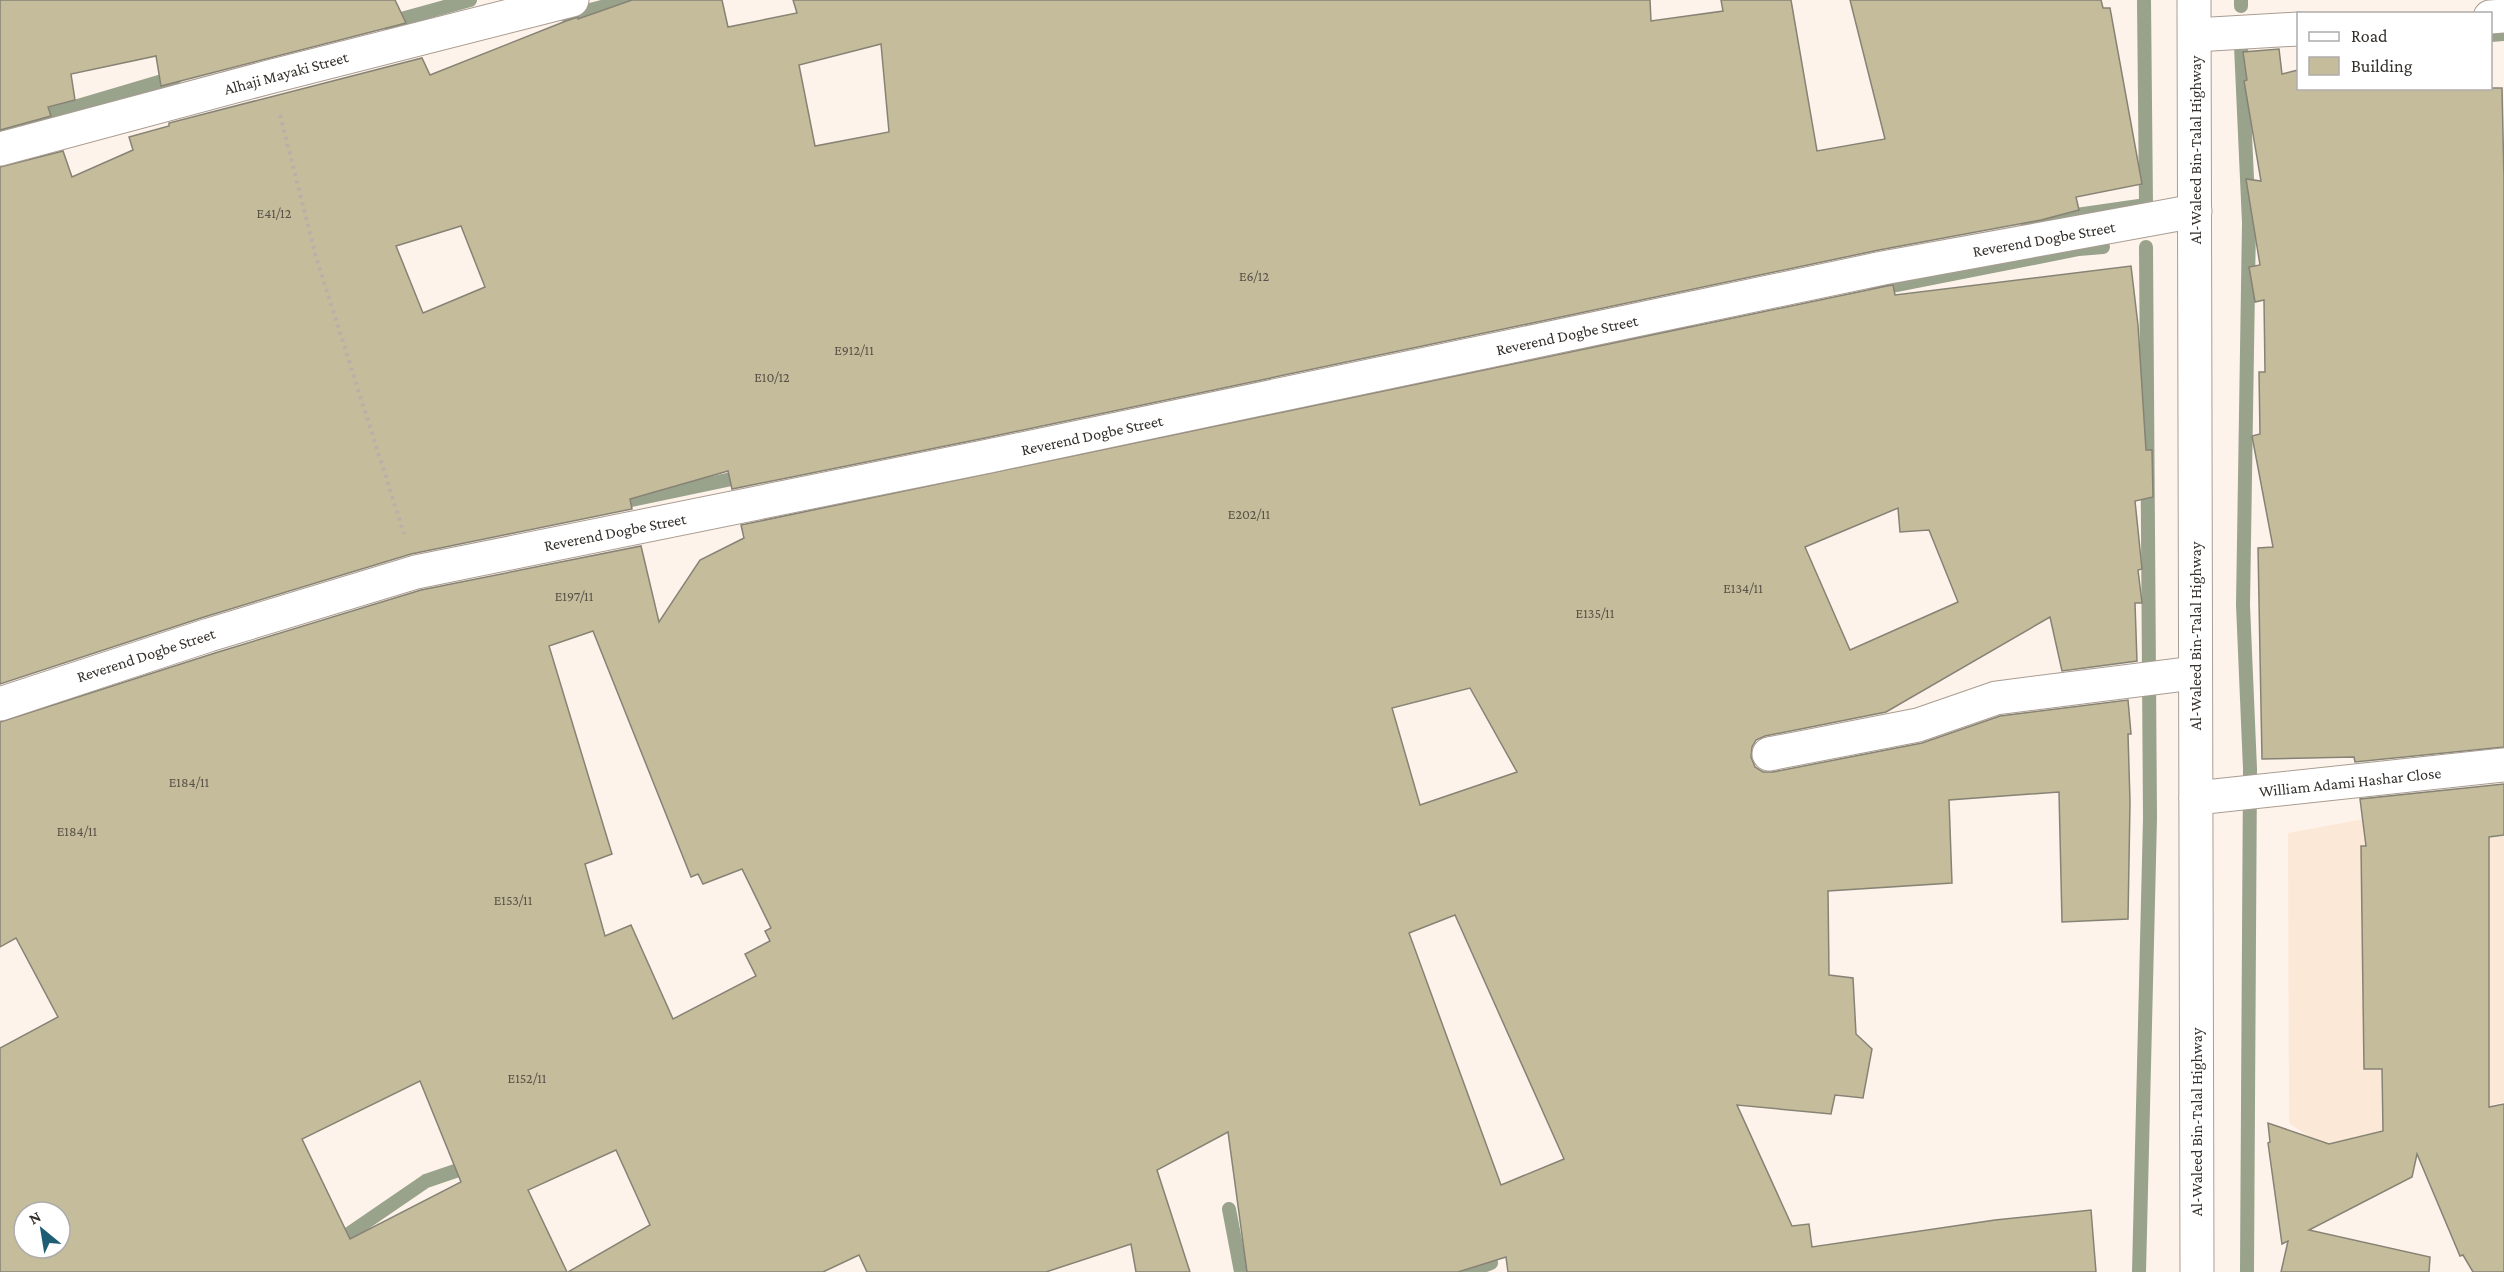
<svg xmlns="http://www.w3.org/2000/svg" width="2504" height="1272" viewBox="0 0 2504 1272" font-family="'Crimson Pro',serif">
<rect width="100%" height="100%" fill="#fef3ea"/>
<polygon fill="#fce8d7" points="2504,793 2504,1102 2321,1145 2289,1123 2288,833"/>
<g fill="none" stroke-linecap="round" stroke-linejoin="round">
<g stroke="#99a28b" stroke-width="14">
<polyline points="2241,0 2241,6"/>
<polyline points="567,16 629,0"/>
<polyline points="387,23 470,0"/>
<polyline points="2490,35 2504,34"/>
<polyline points="2241,46 2249,223 2243,605 2250,769 2247,1272"/>
<polyline points="0,129 176,77"/>
<polyline points="2027,222 2146,205 2144,0"/>
<polyline points="1877,289 2079,249 2103,247"/>
<polyline points="1574,349 1688,328"/>
<polyline points="612,504 746,476"/>
<polyline points="1229,1209 1241,1272"/>
<polyline points="334,1244 426,1181 473,1165"/>
<polyline points="1467,1272 1491,1263 1487,1244"/>
<polyline points="2139,1272 2150,818 2146,247"/>
</g>
</g>
<g fill="#c5bc9c" stroke="#868375" stroke-width="1.5" fill-rule="evenodd">
<polygon points="0,0 395,0 406,23 161,86 156,56 71,74 75,100 48,107 51,116 0,130"/>
<path d="M632,0H722L728,27L797,13L793,0H1650L1651,21L1723,11L1721,0H1791L1817,151L1885,139L1850,0H2101L2103,8H2110L2142,184L2076,197L2079,210L2041,220L1879,250L985,438L732,489L728,471L630,499L632,509L411,554L204,617L0,684V167L63,151L72,177L133,150L129,137L169,126V123L422,58L430,75L566,21L578,17V19ZM881,44L889,132L815,146L799,65ZM461,226L485,287L423,313L396,246Z"/>
<polygon points="2279,49 2282,74 2298,70 2298,88 2502,88 2504,180 2504,747 2355,762 2354,757 2262,759 2258,548 2273,547 2252,436 2260,434 2259,372 2265,372 2264,300 2255,302 2249,267 2260,265 2246,179 2261,181 2244,81 2247,80 2243,52"/>
<path d="M2131,266L2138,325L2146,450H2152L2153,497L2135,501L2142,569L2138,570L2142,603H2135L2137,661L2062,671L2050,617L1886,712L1765,736L1756,740L1752,747L1751,757L1755,767L1763,772H1773L1922,743L2000,716L2128,700L2131,734H2128L2130,802L2128,919L2062,922L2059,792L1949,800L1952,883L1828,891L1829,975L1853,978L1856,1034L1872,1049L1863,1098L1835,1095L1831,1114L1737,1105L1792,1226L1809,1224L1812,1247L1995,1220L2091,1210L2096,1272H1508L1506,1257L1458,1272H1247L1228,1132L1157,1170L1190,1272H1136L1131,1244L1046,1272H867L859,1255L823,1272H568L650,1225L616,1150L528,1190L567,1272H0V1048L58,1017L16,938L0,947V722L215,653L421,590L641,546L659,622L700,560L744,538L741,525L1887,286L1893,285L1895,295ZM1898,508L1900,532L1929,530L1958,602L1850,650L1805,547ZM593,631L691,877L698,874L703,884L742,869L771,928L765,931L770,941L745,954L756,976L673,1019L631,925L605,936L585,864L612,854L549,646ZM1470,688L1517,772L1420,805L1392,708ZM1455,915L1564,1159L1501,1185L1409,933ZM420,1081L461,1182L350,1239L302,1139ZM24,1212H60V1248H24Z"/>
<polygon points="2504,784 2504,835 2489,837 2489,1107 2504,1104 2504,1272 2473,1272 2463,1255 2460,1256 2417,1154 2412,1177 2309,1230 2430,1257 2429,1272 2281,1272 2288,1241 2282,1244 2268,1143 2270,1142 2268,1123 2329,1144 2383,1131 2382,1069 2364,1069 2361,846 2366,846 2360,799"/>
</g>
<g fill="none" stroke-linecap="round" stroke-linejoin="round">
<g stroke="#a99d92" stroke-width="35">
<g id="street">
<polyline points="2490,17 2504,16"/>
<polyline points="2195,35 2298,29"/>
<polyline points="0,149 269,77 572,0"/>
<polyline points="0,704 209,635 416,572 989,456 1883,268 2195,211"/>
<polyline points="1769,754 1918,725 1996,698 2194,673"/>
<polyline points="2196,798 2504,765"/>
</g>
</g>
<g stroke="#a99d92" stroke-width="35">
<polyline id="secondary" points="2194,0 2197,1272"/>
</g>
<polyline stroke="#b9b0a9" stroke-width="4" stroke-dasharray="3 4.5" stroke-linecap="butt" points="280,115 316,257 404,534"/>
<use href="#street" stroke="#fff" stroke-width="33"/>
<use href="#secondary" stroke="#fff" stroke-width="33"/>
</g>
<g text-anchor="middle" dominant-baseline="central" stroke-width="4.5" stroke-linejoin="round" paint-order="stroke">
<g font-size="14" fill="#585247">
<text x="274" y="213">E41/12</text>
<text x="1254" y="276">E6/12</text>
<text x="854" y="350">E912/11</text>
<text x="772" y="377">E10/12</text>
<text x="1249" y="514">E202/11</text>
<text x="1743" y="588">E134/11</text>
<text x="574" y="596">E197/11</text>
<text x="1595" y="613">E135/11</text>
<text x="189" y="782">E184/11</text>
<text x="77" y="831">E184/11</text>
<text x="513" y="900">E153/11</text>
<text x="527" y="1078">E152/11</text>
</g>
<g font-size="16" fill="#342f2b" stroke="#fff">
<text transform="translate(286 73) rotate(-15)">Alhaji Mayaki Street</text>
<text transform="translate(2195 150) rotate(-90)">Al-Waleed Bin-Talal Highway</text>
<text transform="translate(2044 239) rotate(-10)">Reverend Dogbe Street</text>
<text transform="translate(1567 335) rotate(-12)">Reverend Dogbe Street</text>
<text transform="translate(1092 435) rotate(-12)">Reverend Dogbe Street</text>
<text transform="translate(615 532) rotate(-11)">Reverend Dogbe Street</text>
<text transform="translate(2195 636) rotate(-90)">Al-Waleed Bin-Talal Highway</text>
<text transform="translate(146 655) rotate(-18)">Reverend Dogbe Street</text>
<text transform="translate(2350 782) rotate(-6)">William Adami Hashar Close</text>
<text transform="translate(2196 1122) rotate(-90)">Al-Waleed Bin-Talal Highway</text>
</g>
</g>
<rect x="2297" y="12" width="195" height="78" fill="#ffffff" stroke="#aeacaa" stroke-width="1.5"/>
<rect x="2309" y="32" width="30" height="9" fill="#ffffff" stroke="#aeacaa" stroke-width="1.5"/>
<text x="2351" y="42" font-size="18" fill="#342f2b">Road</text>
<rect x="2309" y="57" width="30" height="18" fill="#c5bc9c" stroke="#aeacaa" stroke-width="1.5"/>
<text x="2351" y="72" font-size="18" fill="#342f2b">Building</text>
<g transform="translate(42 1230) rotate(330)"><circle r="28" fill="#ffffff" stroke="#aeacaa" stroke-width="1.5"/>
<path d="M0-4.5L10 22L0 15L-10 22Z" fill="#1f5d74"/>
<text y="-9" font-size="16" font-weight="bold" text-anchor="middle" fill="#342f2b">N</text>
</g>
</svg>
